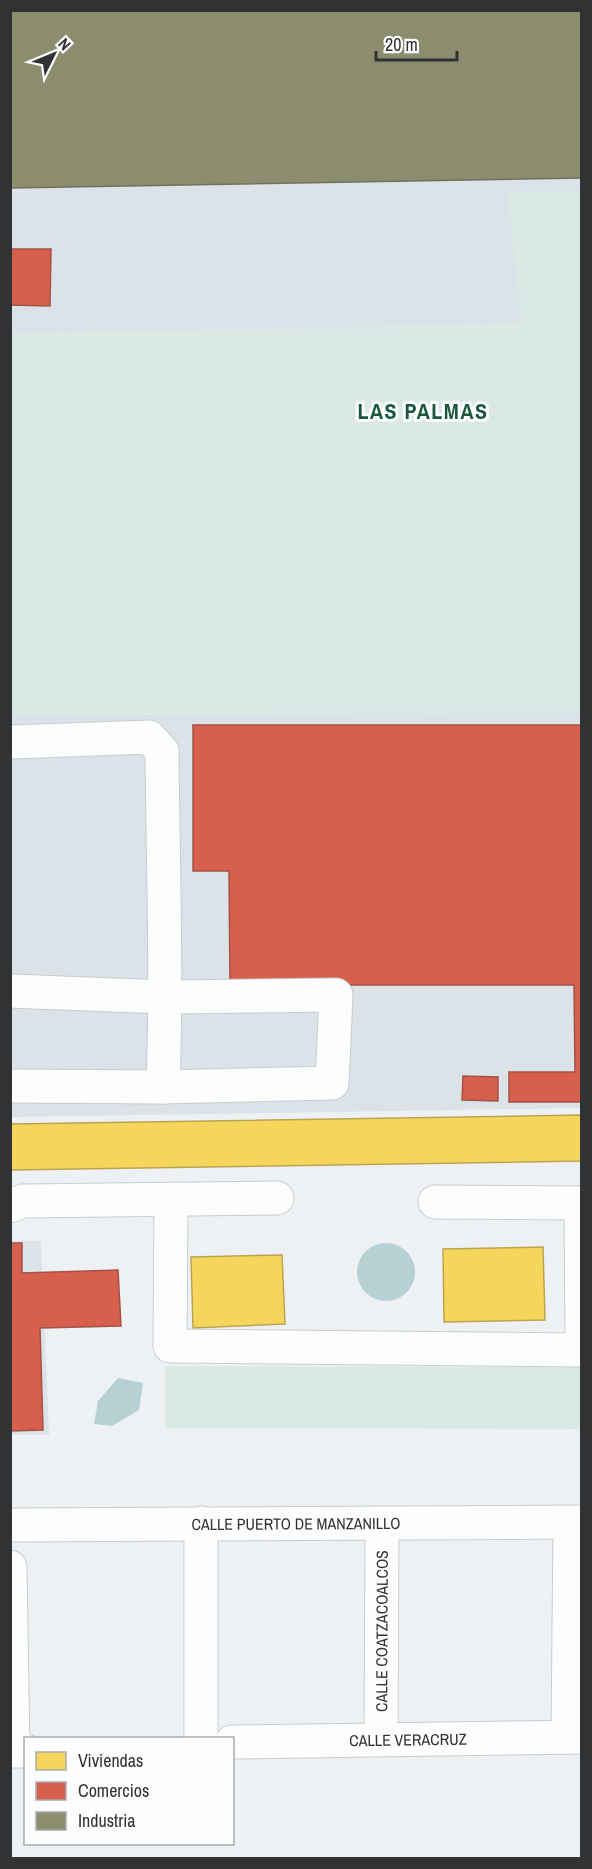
<svg xmlns="http://www.w3.org/2000/svg" width="592" height="1869" viewBox="0 0 592 1869" font-family="'Archivo Narrow',sans-serif">
<rect width="100%" height="100%" fill="#eef1f4"/>
<g fill="#dbe2e8">
<polygon points="11,11 581,11 581,192 508,194 523,323 275,330 64,332 11,335"/>
<polygon points="581,712 581,1108 11,1117 10,715"/>
<polygon points="10,1241 41,1241 49,1435 11,1435"/>
</g>
<g fill="#daeae2">
<polygon points="581,192 581,712 11,715 11,335 64,332 275,330 522,323 508,193"/>
<polygon points="165,1366 581,1367 581,1429 165,1428"/>
</g>
<g fill="#b5d1d3">
<circle cx="386" cy="1272" r="29"/>
<polygon points="118,1378 143,1383 139,1410 112,1426 94,1424 98,1401"/>
</g>
<g fill="#f6d55c" stroke="#bba450" stroke-width="1.5">
<polygon points="582,1115 582,1161 10,1170 10,1124"/>
<polygon points="543,1247 545,1320 444,1322 443,1249"/>
<polygon points="282,1255 285,1324 193,1328 191,1257"/>
</g>
<g fill="#d6604d" stroke="#a45246" stroke-width="1.5">
<polygon points="10,249 51,249 50,306 10,305"/>
<polygon points="193,725 582,725 582,1102 509,1102 509,1072 575,1072 574,985 230,985 229,871 193,871"/>
<polygon points="463,1076 498,1077 498,1101 462,1100"/>
<polygon points="10,1243 22,1243 22,1273 118,1270 121,1326 40,1328 43,1430 10,1431"/>
</g>
<polygon fill="#8c8c6e" stroke="#70715d" stroke-width="1.5" points="10,10 582,10 582,178 10,188"/>
<g fill="none" stroke-linecap="round" stroke-linejoin="round">
<g stroke="#cacccf" stroke-width="35">
<g id="minor">
<path d="M10,742L149,737L162,751C163,863 167,975 163,1087L332,1083L336,995L166,997L10,991"/>
<polyline points="10,1086 163,1087"/>
<polyline points="171,1200 170,1346 582,1350"/>
<polyline points="435,1202 582,1203"/>
<polyline points="581,1203 582,1349"/>
<polyline points="10,1206 23,1201 277,1198"/>
<polyline points="201,1523 201,1738"/>
<path id="s1" d="M10,1525L582,1522"/>
<polyline points="10,1567 13,1751 26,1751"/>
<polyline points="568,1737 570,1523"/>
<path id="s2" d="M381,1739L382,1524"/>
<path id="s3" d="M232,1742L582,1737"/>
</g>
</g>
<use href="#minor" stroke="#fcfdfd" stroke-width="33"/>
</g>
<g text-anchor="middle" dominant-baseline="central" stroke-width="6" stroke-linejoin="round" paint-order="stroke">
<g font-size="16" fill="#303234" stroke="#fcfdfe">
<text stroke="none"><textPath href="#s1" startOffset="286">CALLE PUERTO DE MANZANILLO</textPath></text>
<text stroke="none"><textPath href="#s2" startOffset="108">CALLE COATZACOALCOS</textPath></text>
<text stroke="none"><textPath href="#s3" startOffset="176">CALLE VERACRUZ</textPath></text>
</g>
<g font-size="22" font-weight="bold" letter-spacing="1.5" fill="#19583b" stroke="#fcfdfe">
<text x="423" y="411">LAS PALMAS</text>
</g>
</g>
<rect width="592" height="1869" fill="none" stroke="#303234" stroke-width="24"/>
<rect x="24" y="1737" width="210" height="108" fill="#fcfdfe" stroke="#aaacad" stroke-width="1.5"/>
<rect x="36" y="1752" width="30" height="18" fill="#f6d55c" stroke="#aaacad" stroke-width="1.5"/>
<text x="78" y="1767" font-size="18" fill="#303234">Viviendas</text>
<rect x="36" y="1782" width="30" height="18" fill="#d6604d" stroke="#aaacad" stroke-width="1.5"/>
<text x="78" y="1797" font-size="18" fill="#303234">Comercios</text>
<rect x="36" y="1812" width="30" height="18" fill="#8c8c6e" stroke="#aaacad" stroke-width="1.5"/>
<text x="78" y="1827" font-size="18" fill="#303234">Industria</text>
<g transform="translate(54 54) rotate(47)" stroke="#fcfdfe" stroke-width="4.5" paint-order="stroke">
<path d="M0-4.5L10 22L0 15L-10 22Z" fill="#303234"/>
<text y="-9" font-size="16" font-weight="bold" text-anchor="middle" fill="#303234">N</text>
</g>
<path d="M376 51v9h81v-9" fill="none" stroke="#303234" stroke-width="3"/>
<text x="385" y="51" font-size="18" fill="#303234" stroke="#fcfdfe" stroke-width="4.5" paint-order="stroke">20 m</text>
</svg>
